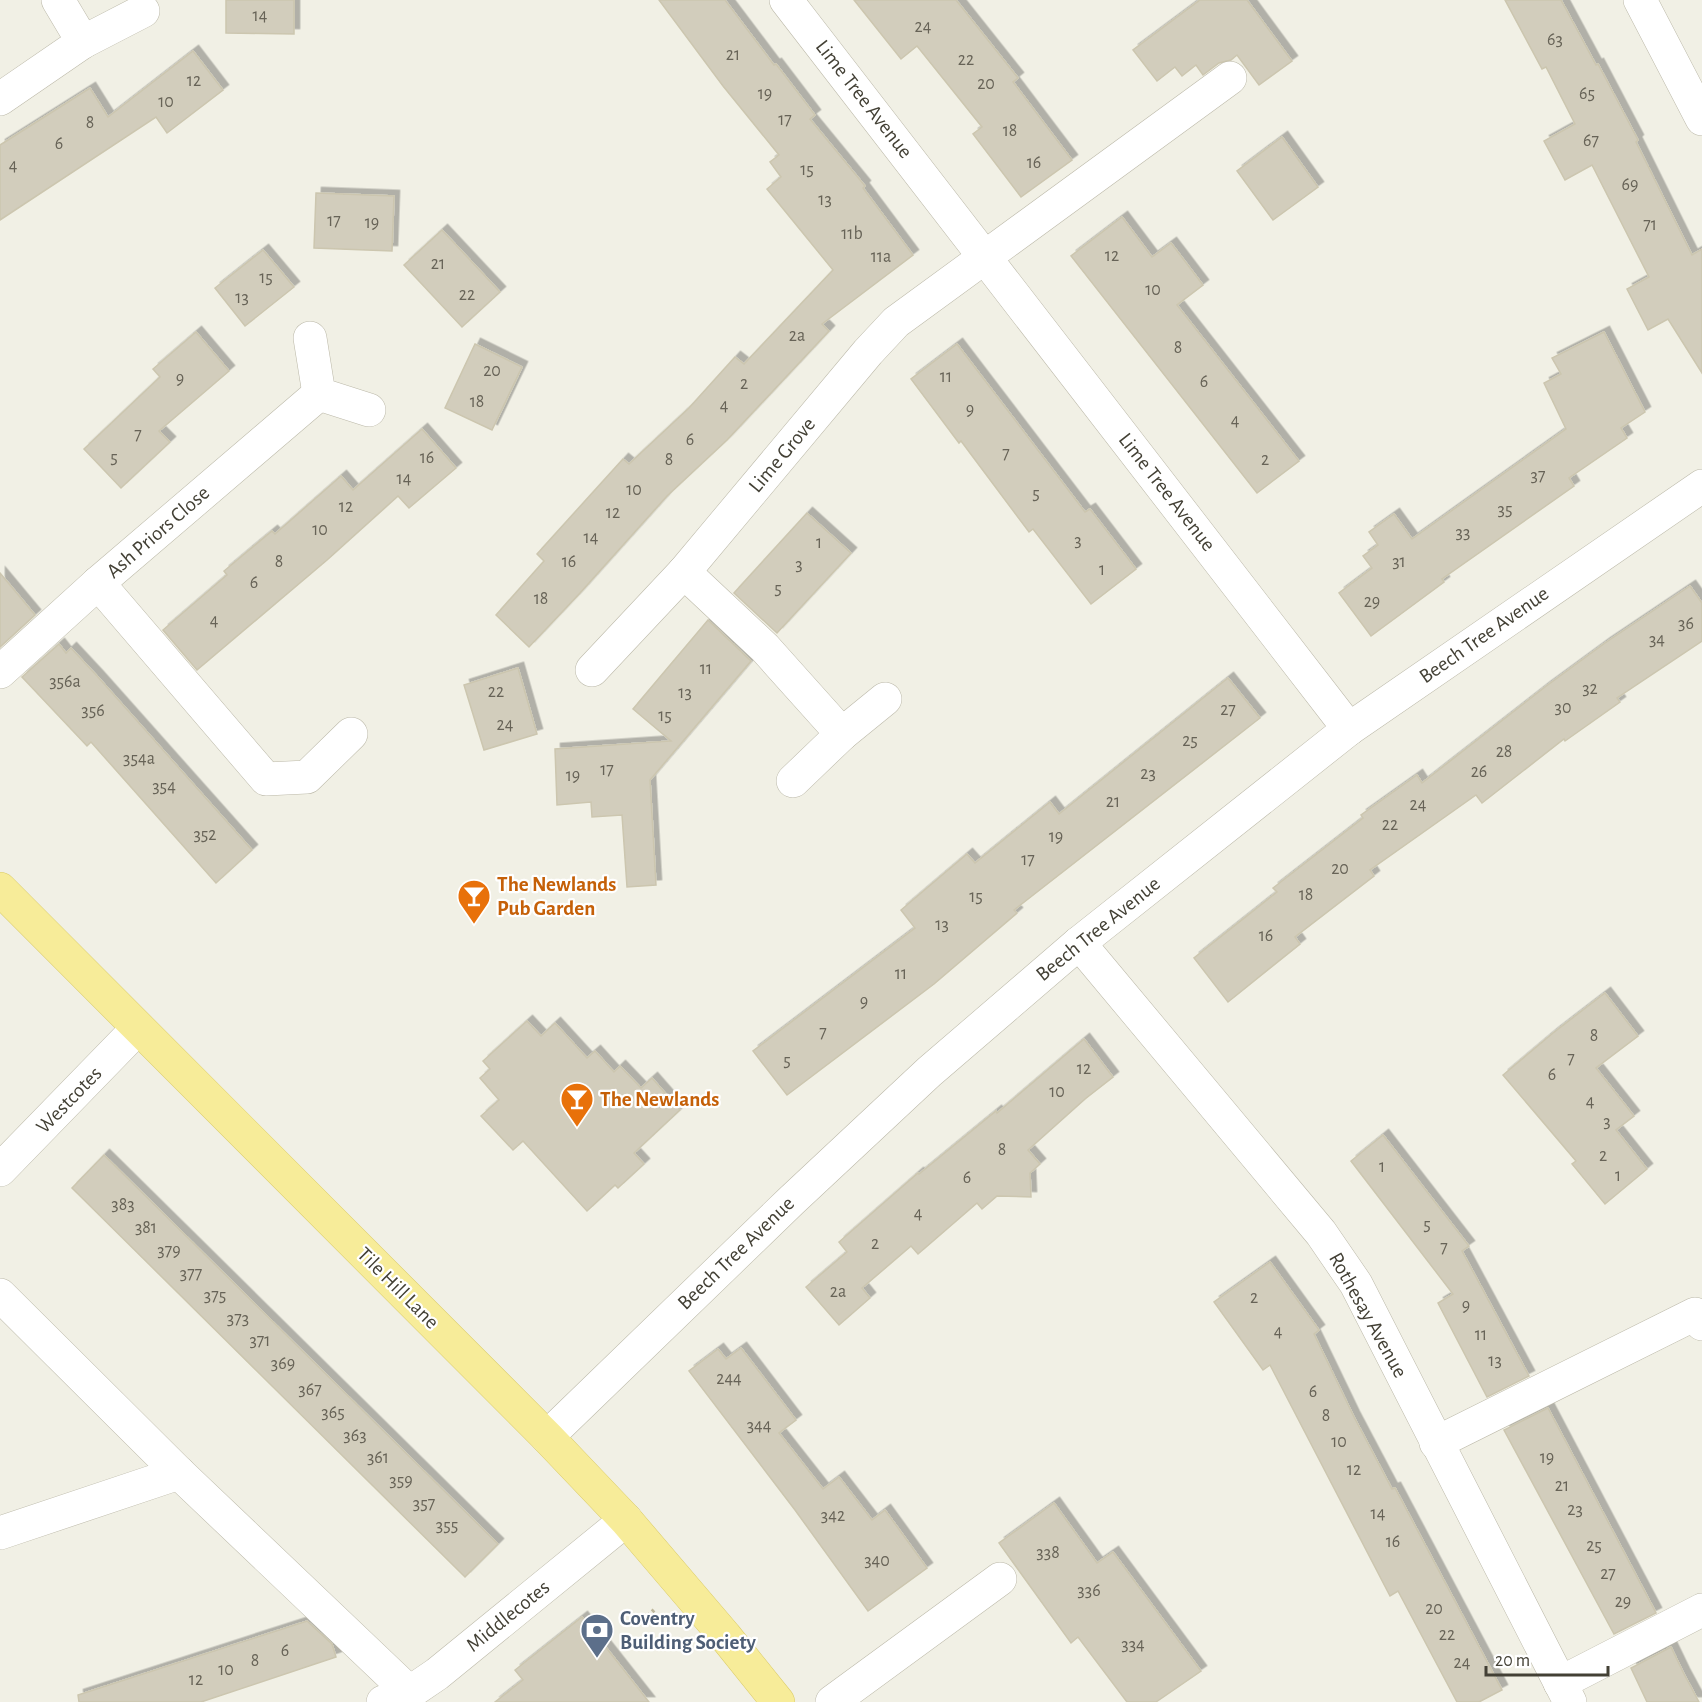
<svg xmlns="http://www.w3.org/2000/svg" width="1702" height="1702" viewBox="0 0 1702 1702" font-family="'Alegreya Sans',sans-serif">
<defs>
<filter id="shadow"><feDropShadow dx="5.5" dy="-5.5" stdDeviation="0" flood-color="#0004"/></filter>
</defs>
<rect width="100%" height="100%" fill="#f1f0e5"/>
<g fill="#d2cdbc" stroke="#ccc6af" stroke-width="1.5" filter="url(#shadow)">
<polygon points="226,0 294,0 294,34 226,33"/>
<polygon points="659,0 725,0 774,65 776,64 815,115 810,119 865,186 863,188 913,255 822,324 829,331 727,440 667,496 580,593 529,647 496,615 544,561 537,554 623,459 629,464 689,408 735,357 744,364 833,270 767,189 781,177 770,162 779,155 723,86"/>
<polygon points="854,0 956,0 1018,78 1013,82 1072,160 1021,197 973,134 982,127 917,46 901,59"/>
<polygon points="1200,0 1247,0 1292,61 1259,85 1237,55 1231,60 1219,63 1203,75 1196,65 1182,76 1175,67 1157,81 1133,50"/>
<polygon points="1505,0 1561,0 1596,65 1598,64 1638,140 1636,142 1692,255 1702,249 1702,373 1668,319 1648,330 1627,289 1649,277 1592,165 1565,180 1544,141 1575,124 1546,67 1542,69"/>
<polygon points="193,51 223,90 167,133 156,117 0,220 0,145 90,88 108,117"/>
<polygon points="1282,137 1318,187 1273,220 1237,171"/>
<polygon points="316,193 394,196 392,251 314,248"/>
<polygon points="1122,217 1152,257 1171,243 1203,285 1177,305 1299,461 1257,493 1071,256"/>
<polygon points="442,230 500,292 462,327 404,265"/>
<polygon points="263,250 294,287 245,326 215,288"/>
<polygon points="196,332 229,371 159,431 170,442 121,488 84,449 160,377 153,369"/>
<polygon points="1604,332 1645,412 1621,428 1627,438 1569,478 1574,486 1442,579 1444,582 1371,636 1339,593 1372,568 1363,556 1378,545 1369,532 1394,514 1412,539 1566,429 1544,383 1561,374 1552,358"/>
<polygon points="475,344 522,367 492,430 445,408"/>
<polygon points="957,344 1085,512 1090,509 1136,569 1091,604 1033,529 1029,532 961,441 959,443 911,379"/>
<polygon points="422,429 456,468 409,508 398,496 327,560 197,670 163,630 227,575 224,571 272,531 275,534 341,476 353,490"/>
<polygon points="807,513 851,553 777,633 734,593"/>
<polygon points="0,573 35,615 0,647"/>
<polygon points="1690,586 1702,603 1702,641 1617,698 1620,702 1565,741 1564,739 1482,803 1476,795 1370,870 1374,876 1295,937 1300,944 1228,1002 1194,958 1277,892 1273,888 1363,818 1361,815 1417,775 1422,783 1545,687 1605,643"/>
<polygon points="708,620 751,661 650,780 656,885 627,887 622,815 592,817 591,802 557,805 555,749 671,741 633,709"/>
<polygon points="59,644 66,653 71,648 98,677 252,850 216,883 91,742 87,746 22,677"/>
<polygon points="518,668 537,734 484,750 464,685"/>
<polygon points="1228,678 1260,718 1014,910 1017,913 934,984 787,1095 753,1051 915,928 901,910 967,854 975,863 1050,802 1059,814"/>
<polygon points="1605,993 1638,1036 1596,1068 1634,1116 1616,1130 1647,1169 1605,1204 1572,1164 1576,1161 1503,1075 1553,1033"/>
<polygon points="527,1021 541,1036 555,1023 587,1058 595,1051 614,1072 620,1066 641,1088 652,1078 680,1110 634,1153 644,1164 618,1188 615,1185 587,1211 523,1141 513,1150 481,1116 499,1100 480,1078 490,1069 483,1061"/>
<polygon points="1084,1039 1113,1077 1085,1099 1028,1150 1040,1164 1030,1173 1031,1197 997,1196 982,1209 977,1203 918,1254 911,1246 862,1288 870,1298 839,1325 806,1287 847,1252 839,1242 918,1173 919,1174 996,1111 997,1113"/>
<polygon points="1383,1135 1469,1246 1462,1251 1529,1376 1487,1397 1438,1303 1453,1294 1351,1161"/>
<polygon points="104,1155 498,1544 465,1577 72,1188"/>
<polygon points="1270,1262 1319,1330 1314,1334 1354,1417 1392,1489 1395,1488 1502,1690 1479,1702 1457,1702 1398,1591 1390,1596 1270,1365 1263,1370 1214,1302"/>
<polygon points="741,1348 796,1420 779,1433 823,1489 839,1477 872,1520 885,1510 927,1568 868,1611 795,1510 689,1371 718,1349 726,1359"/>
<polygon points="1548,1408 1656,1613 1614,1634 1504,1430"/>
<polygon points="1054,1503 1097,1563 1113,1552 1201,1671 1156,1702 1127,1702 1078,1637 1071,1643 999,1543"/>
<polygon points="582,1617 649,1702 495,1702 523,1680 515,1670"/>
<polygon points="307,1621 332,1644 336,1657 201,1702 79,1702 78,1695"/>
<polygon points="1671,1647 1684,1674 1699,1702 1647,1702 1631,1668"/>
</g>
<g fill="none" stroke-linecap="round" stroke-linejoin="round">
<g stroke="#bcb9a9" stroke-width="34">
<g id="minor">
<polyline points="58,0 83,42"/>
<polyline points="786,0 1349,729"/>
<polyline points="1640,0 1702,119"/>
<polyline points="0,99 83,42 143,11"/>
<polyline points="310,338 319,394 369,410"/>
<polyline points="684,572 765,648 842,734"/>
<polyline points="98,583 266,779 307,777 351,734"/>
<polyline points="592,670 684,572 868,352 896,322 1230,78"/>
<polyline points="0,672 98,583 319,394"/>
<polyline points="793,781 842,734 885,699"/>
<polyline points="1079,943 1321,1233 1356,1284 1570,1702"/>
<polyline points="0,1170 137,1029"/>
<polyline points="0,1295 179,1473 408,1691"/>
<polyline points="547,1437 791,1201 929,1072 1079,943 1349,729 1702,486"/>
<polyline points="1436,1443 1695,1314 1702,1324"/>
<polyline points="0,1533 179,1473"/>
<polyline points="1560,1683 1702,1610"/>
<polyline points="383,1702 415,1689 437,1674 626,1520"/>
<polyline points="832,1702 1000,1579"/>
</g>
</g>
<g stroke="#dbcc6a" stroke-width="34">
<polyline id="major" points="0,889 547,1437 626,1520 725,1636 778,1702"/>
</g>
<polyline stroke="#bdb69b" stroke-width="4" stroke-dasharray="3 3" stroke-linecap="butt" points="639,1624 654,1610"/>
<use href="#minor" stroke="#fff" stroke-width="33"/>
<use href="#major" stroke="#f7ec99" stroke-width="33"/>
</g>
<defs>
<g id="bar-pin" transform="scale(1.725)"><path d="M0 17L-7.5 6A9.5 9.5 0 1 1 7.5 6Z" fill="#e8710a" stroke="#fff"/><path d="M-6-5H6L.8 .8V4.5H3.5V6h-7V4.5H-.8V.8Z" fill="#fff"/></g>
<g id="bank-pin" transform="scale(1.725)"><path d="M0 17L-7.5 6A9.5 9.5 0 1 1 7.5 6Z" fill="#5c6f8a" stroke="#fff"/><path d="M-6-4H6V4H-6ZM0-2.3a2.3 2.3 0 1 0 0 4.6a2.3 2.3 0 1 0 0-4.6Z" fill="#fff"/></g>
</defs>
<g fill-rule="evenodd">
<use href="#bar-pin" x="474" y="896"/>
<use href="#bar-pin" x="577" y="1099"/>
<use href="#bank-pin" x="597" y="1630"/>
</g>
<g text-anchor="middle" dominant-baseline="central" stroke-width="4.5" stroke-linejoin="round" paint-order="stroke">
<g font-size="18" fill="#676357">
<text x="260" y="16">14</text>
<text x="923" y="27">24</text>
<text x="1555" y="40">63</text>
<text x="733" y="55">21</text>
<text x="966" y="60">22</text>
<text x="194" y="81">12</text>
<text x="986" y="84">20</text>
<text x="765" y="94">19</text>
<text x="1587" y="94">65</text>
<text x="166" y="102">10</text>
<text x="785" y="120">17</text>
<text x="90" y="123">8</text>
<text x="1010" y="131">18</text>
<text x="1591" y="141">67</text>
<text x="59" y="144">6</text>
<text x="1034" y="163">16</text>
<text x="13" y="166">4</text>
<text x="807" y="170">15</text>
<text x="1630" y="185">69</text>
<text x="825" y="200">13</text>
<text x="334" y="221">17</text>
<text x="372" y="223">19</text>
<text x="1650" y="225">71</text>
<text x="852" y="234">11b</text>
<text x="1112" y="256">12</text>
<text x="881" y="257">11a</text>
<text x="438" y="264">21</text>
<text x="266" y="278">15</text>
<text x="1153" y="290">10</text>
<text x="467" y="295">22</text>
<text x="242" y="298">13</text>
<text x="797" y="336">2a</text>
<text x="1178" y="348">8</text>
<text x="492" y="371">20</text>
<text x="946" y="377">11</text>
<text x="180" y="379">9</text>
<text x="1204" y="382">6</text>
<text x="744" y="384">2</text>
<text x="477" y="402">18</text>
<text x="724" y="406">4</text>
<text x="970" y="410">9</text>
<text x="1235" y="421">4</text>
<text x="138" y="435">7</text>
<text x="690" y="440">6</text>
<text x="1006" y="454">7</text>
<text x="114" y="458">5</text>
<text x="427" y="458">16</text>
<text x="669" y="460">8</text>
<text x="1265" y="460">2</text>
<text x="1538" y="476">37</text>
<text x="404" y="479">14</text>
<text x="634" y="490">10</text>
<text x="1036" y="494">5</text>
<text x="346" y="507">12</text>
<text x="1505" y="510">35</text>
<text x="613" y="513">12</text>
<text x="320" y="530">10</text>
<text x="1463" y="533">33</text>
<text x="591" y="538">14</text>
<text x="1078" y="541">3</text>
<text x="819" y="543">1</text>
<text x="279" y="562">8</text>
<text x="569" y="562">16</text>
<text x="1399" y="562">31</text>
<text x="799" y="565">3</text>
<text x="1102" y="570">1</text>
<text x="254" y="583">6</text>
<text x="778" y="589">5</text>
<text x="541" y="599">18</text>
<text x="1372" y="602">29</text>
<text x="214" y="621">4</text>
<text x="1686" y="624">36</text>
<text x="1657" y="640">34</text>
<text x="706" y="669">11</text>
<text x="65" y="682">356a</text>
<text x="1590" y="689">32</text>
<text x="496" y="692">22</text>
<text x="685" y="693">13</text>
<text x="1563" y="708">30</text>
<text x="1228" y="710">27</text>
<text x="93" y="711">356</text>
<text x="665" y="716">15</text>
<text x="505" y="725">24</text>
<text x="1190" y="741">25</text>
<text x="1504" y="752">28</text>
<text x="139" y="759">354a</text>
<text x="607" y="770">17</text>
<text x="1479" y="772">26</text>
<text x="1148" y="774">23</text>
<text x="573" y="776">19</text>
<text x="164" y="787">354</text>
<text x="1113" y="802">21</text>
<text x="1418" y="805">24</text>
<text x="1390" y="825">22</text>
<text x="205" y="835">352</text>
<text x="1056" y="837">19</text>
<text x="1028" y="860">17</text>
<text x="1340" y="869">20</text>
<text x="1306" y="895">18</text>
<text x="976" y="897">15</text>
<text x="942" y="925">13</text>
<text x="1266" y="936">16</text>
<text x="901" y="974">11</text>
<text x="864" y="1002">9</text>
<text x="823" y="1033">7</text>
<text x="1594" y="1036">8</text>
<text x="1571" y="1059">7</text>
<text x="787" y="1061">5</text>
<text x="1084" y="1069">12</text>
<text x="1552" y="1075">6</text>
<text x="1057" y="1092">10</text>
<text x="1590" y="1102">4</text>
<text x="1607" y="1122">3</text>
<text x="1002" y="1150">8</text>
<text x="1603" y="1156">2</text>
<text x="1382" y="1167">1</text>
<text x="1618" y="1176">1</text>
<text x="967" y="1178">6</text>
<text x="123" y="1205">383</text>
<text x="918" y="1214">4</text>
<text x="1427" y="1225">5</text>
<text x="146" y="1228">381</text>
<text x="875" y="1244">2</text>
<text x="1444" y="1248">7</text>
<text x="169" y="1251">379</text>
<text x="191" y="1274">377</text>
<text x="838" y="1292">2a</text>
<text x="215" y="1296">375</text>
<text x="1254" y="1298">2</text>
<text x="1466" y="1306">9</text>
<text x="238" y="1319">373</text>
<text x="1278" y="1332">4</text>
<text x="1481" y="1335">11</text>
<text x="260" y="1341">371</text>
<text x="1495" y="1361">13</text>
<text x="283" y="1364">369</text>
<text x="729" y="1379">244</text>
<text x="310" y="1390">367</text>
<text x="1313" y="1392">6</text>
<text x="333" y="1413">365</text>
<text x="1326" y="1416">8</text>
<text x="759" y="1426">344</text>
<text x="355" y="1436">363</text>
<text x="1339" y="1442">10</text>
<text x="378" y="1458">361</text>
<text x="1547" y="1458">19</text>
<text x="1354" y="1470">12</text>
<text x="401" y="1481">359</text>
<text x="1562" y="1486">21</text>
<text x="424" y="1504">357</text>
<text x="1575" y="1510">23</text>
<text x="1378" y="1514">14</text>
<text x="833" y="1516">342</text>
<text x="447" y="1526">355</text>
<text x="1393" y="1542">16</text>
<text x="1594" y="1546">25</text>
<text x="1048" y="1553">338</text>
<text x="877" y="1561">340</text>
<text x="1608" y="1574">27</text>
<text x="1089" y="1591">336</text>
<text x="1623" y="1602">29</text>
<text x="1434" y="1609">20</text>
<text x="1447" y="1635">22</text>
<text x="1133" y="1645">334</text>
<text x="285" y="1651">6</text>
<text x="255" y="1661">8</text>
<text x="1462" y="1663">24</text>
<text x="226" y="1670">10</text>
<text x="196" y="1680">12</text>
</g>
<g font-size="21" fill="#434035" stroke="#fff">
<text transform="translate(864 99) rotate(52)">Lime Tree Avenue</text>
<text transform="translate(782 455) rotate(-50)">Lime Grove</text>
<text transform="translate(1167 492) rotate(52)">Lime Tree Avenue</text>
<text transform="translate(158 532) rotate(-41)">Ash Priors Close</text>
<text transform="translate(1484 635) rotate(-35)">Beech Tree Avenue</text>
<text transform="translate(1098 929) rotate(-39)">Beech Tree Avenue</text>
<text transform="translate(69 1100) rotate(-46)">Westcotes</text>
<text transform="translate(736 1253) rotate(-44)">Beech Tree Avenue</text>
<text transform="translate(398 1288) rotate(45)">Tile Hill Lane</text>
<text transform="translate(1368 1315) rotate(61)">Rothesay Avenue</text>
<text transform="translate(508 1616) rotate(-39)">Middlecotes</text>
</g>
<g font-size="21" font-weight="bold" fill="#c56008" stroke="#fff" text-anchor="start">
<text x="497" y="884">The Newlands<tspan x="497" dy="24">Pub Garden</tspan></text>
<text x="600" y="1099">The Newlands</text>
</g>
<g font-size="21" font-weight="bold" fill="#4e5e75" stroke="#fff" text-anchor="start">
<text x="620" y="1618">Coventry<tspan x="620" dy="24">Building Society</tspan></text>
</g>
</g>
<path d="M1486 1666v9h122v-9" fill="none" stroke="#434035" stroke-width="3"/>
<text x="1495" y="1666" font-size="18" fill="#434035" stroke="#ffffff" stroke-width="4.5" paint-order="stroke">20 m</text>
</svg>
